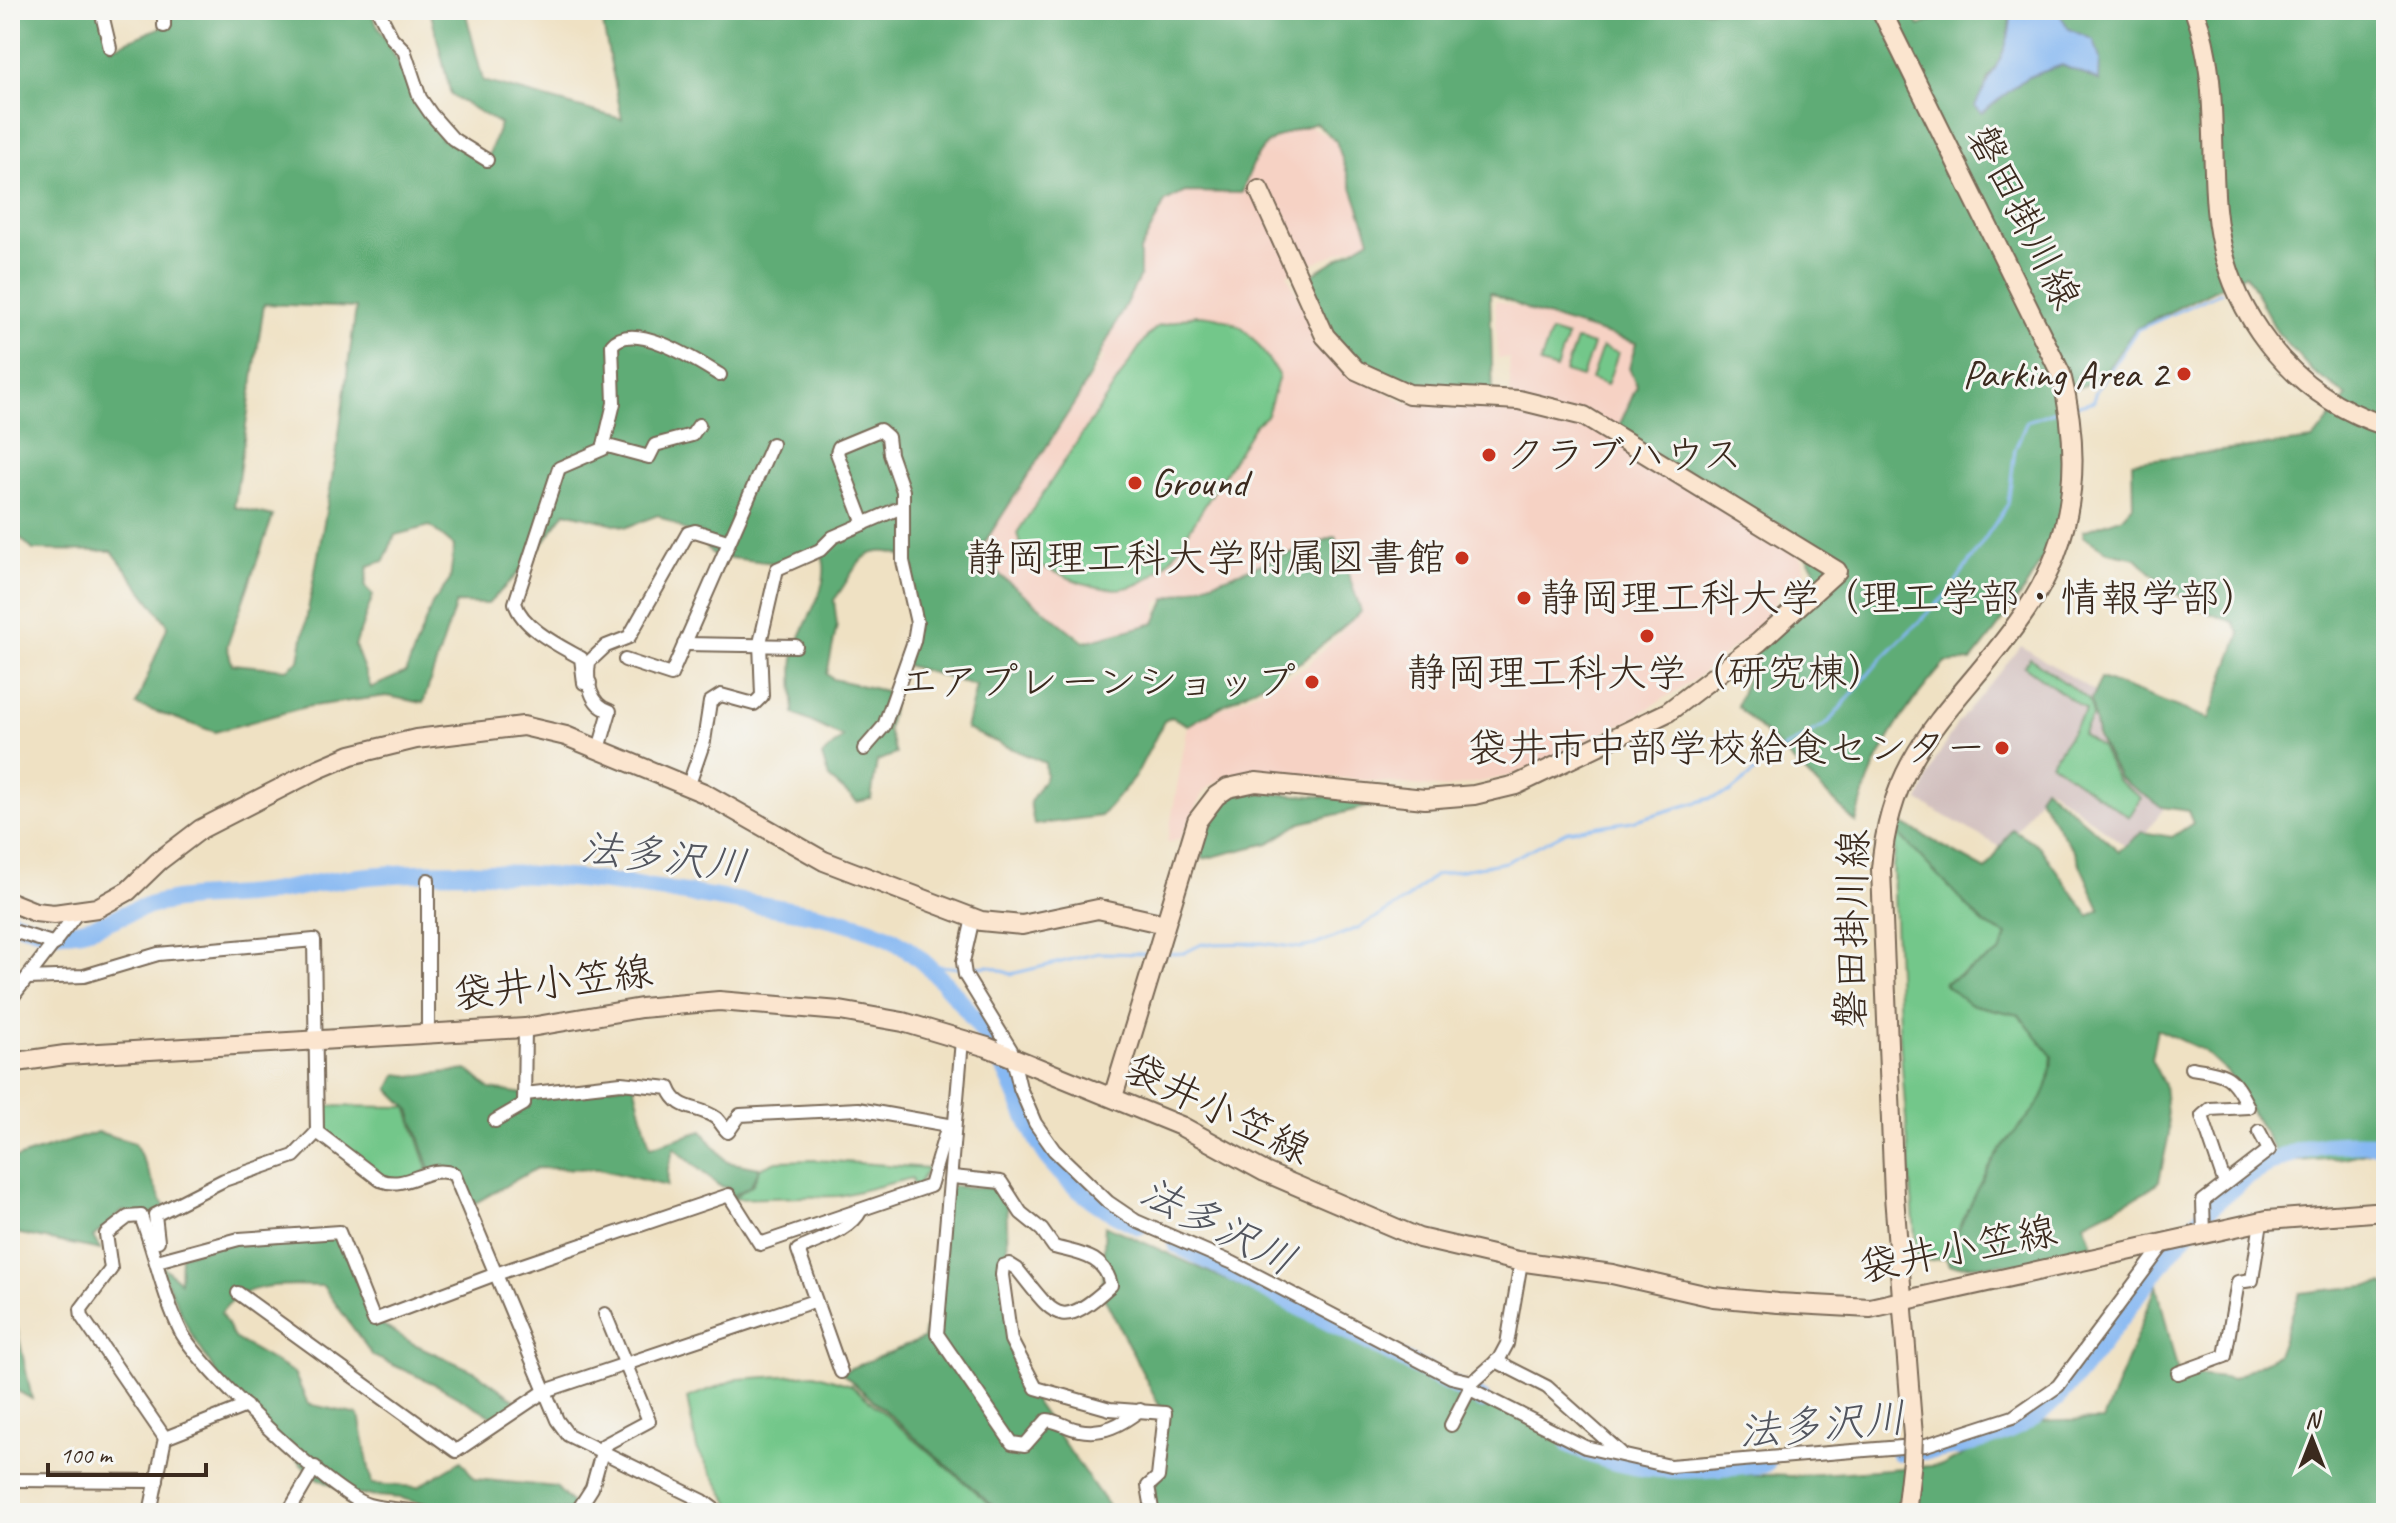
<svg xmlns="http://www.w3.org/2000/svg" width="2396" height="1523" viewBox="0 0 2396 1523" font-family="Caveat,'Klee One',sans-serif">
<rect width="100%" height="100%" fill="#f6f6f2"/>
<filter id="ink" filterUnits="userSpaceOnUse"><feTurbulence type="fractalNoise" baseFrequency=".0125" numOctaves="2"/><feDisplacementMap in="SourceGraphic" scale="16" xChannelSelector="R" yChannelSelector="G"/><feConvolveMatrix kernelMatrix="1 2 1 2 8 2 1 2 1" color-interpolation-filters="sRGB"/></filter>
<filter id="wash" filterUnits="userSpaceOnUse"><feTurbulence type="fractalNoise" baseFrequency=".006" numOctaves="4" result="noise"/><feDisplacementMap in="SourceGraphic" scale="32" xChannelSelector="R" yChannelSelector="G"/><feGaussianBlur stdDeviation="1.8" result="paint"/><feColorMatrix in="noise" values="0 0 0 0 0 0 0 0 0 0 0 0 0 0 0 0 0 1.4 0 .05"/><feComposite in="paint" operator="in"/></filter>
<g filter="url(#wash)">
<rect width="100%" height="100%" fill="#efe1c3"/>
<polygon fill="#f6d2c4" points="1309,125 1336,141 1370,240 1287,274 1324,348 1345,371 1405,402 1511,407 1509,358 1498,358 1495,300 1636,343 1629,368 1803,560 1806,584 1781,588 1768,619 1695,679 1628,721 1511,776 1445,788 1256,770 1222,779 1205,790 1180,839 1167,843 1188,725 1306,667 1361,612 1336,536 1158,602 1155,623 1092,639 1082,637 979,574 976,557 1104,357 1051,321 1165,201 1185,192 1242,193 1254,159 1273,137"/>
<polygon fill="#d1bfbe" points="2021,646 2107,699 2107,722 2095,736 2176,792 2132,851 2047,786 2004,849 1919,801 1935,761 1957,724"/>
<g fill="#73c78a" stroke="#577854" stroke-width="2">
<path d="M1195,315C1244,316 1254,338 1279,376L1267,415L1255,425L1174,555C1141,594 1113,596 1069,578C1053,571 1037,566 1023,557L1017,533L1145,339L1157,327Z"/>
<polygon points="1551,332 1567,337 1556,369 1540,364"/>
<polygon points="1576,340 1593,345 1582,377 1565,372"/>
<polygon points="1602,347 1618,353 1607,385 1591,379"/>
<polygon points="2030,658 2088,699 2093,715 2082,734 2101,747 2117,780 2141,798 2129,817 2051,763 2086,710 2024,666"/>
<path d="M1897,832L1984,924L2007,935L2000,953L1944,983L1969,1004L2019,1015L2052,1056C2050,1111 2022,1116 1996,1157C1976,1188 1962,1225 1945,1258L1917,1262L1899,1027L1893,867Z"/>
<polygon points="319,1106 407,1107 428,1169 406,1183 380,1180 317,1132"/>
<polygon points="817,1160 928,1168 914,1191 912,1178 839,1196 732,1199 753,1184 760,1168 776,1161"/>
<polygon points="814,1374 851,1385 1000,1513 736,1513 697,1449 687,1398 738,1379"/>
</g>
<g fill="#5eac76" stroke="#4c6b4a" stroke-width="2" fill-rule="evenodd">
<path d="M10,10H101L111,48L164,26L166,10H369L441,139L487,160L500,124L451,95L430,10H465L483,81L622,119L600,10H1912L1919,26L1956,10H2011L2006,53L1987,80L1982,112L2026,78L2062,65L2099,81L2057,10H2386V1148L2344,1158L2282,1162L2228,1073L2203,1050L2157,1029L2151,1059L2164,1085L2169,1134L2159,1181L2144,1193L2084,1223L2095,1253L2042,1263L1950,1266L1945,1258C1962,1225 1976,1188 1996,1157C2021,1116 2050,1111 2052,1056L2019,1015L1969,1004L1944,984L2000,953L2007,935L1984,924L1897,832L1901,823L1986,870L2012,829L2039,846L2089,916L2100,909L2075,853L2038,796L2044,787L2119,851L2142,832L2172,837L2193,823L2188,811L2162,807L2119,778L2097,735L2091,700L2101,678L2209,719L2240,634L2233,622L2199,609L2164,585L2136,558L2108,552L2084,537L2083,531L2121,518L2133,505L2132,462L2313,440L2347,396L2311,370L2277,332L2246,274L2135,329L2100,380L2060,394C2062,418 2068,444 2067,468C2063,544 2017,605 1971,661L1945,663C1902,711 1870,759 1856,823L1737,706L1759,642L1813,585L1814,568L1786,526L1746,514L1616,433L1637,386L1629,368L1636,343L1533,312L1490,292L1493,398L1409,394L1345,360L1299,282L1370,239L1336,141L1316,123C1265,139 1260,141 1242,193L1185,192L1165,202L1140,251V276L1079,396L976,556L1084,642L1155,623L1166,599L1336,536L1361,612L1304,660L1188,725L1172,717L1164,721L1135,777L1101,816L1034,825L1030,802L1046,776L1045,763L966,729L976,686L906,665L916,623L903,556C860,540 857,570 834,600L837,625L827,674L833,679L885,691L893,702L888,730L896,754L877,761L871,799L857,802L829,778L822,756L843,737L794,714C795,694 790,664 797,645C807,614 835,582 820,550L902,517V508L783,564L714,556L700,539L658,515L627,527L565,512L531,560L488,604L456,603L423,703L387,696L305,707L215,732L136,705L168,625L112,551L33,550L10,528ZM264,304L356,308L336,456L299,660L287,669L232,664L227,646L273,516L234,507ZM430,526L454,546L450,580L432,604L406,672L371,688L355,646L373,595L365,587L368,566L384,561L395,535Z"/>
<path d="M1240,792L1331,797L1379,804L1301,823L1269,843L1203,859C1197,829 1214,805 1240,792Z"/>
<polygon points="468,1070 490,1089 524,1094 634,1084 650,1147 702,1131 727,1162 760,1168 750,1186 731,1197 730,1189 718,1185 674,1148 668,1168 667,1186 599,1169 537,1168 468,1207 454,1174 431,1172 410,1110 389,1089 397,1074 412,1076"/>
<polygon points="98,1132 135,1143 166,1210 141,1216 123,1211 93,1237 101,1250 10,1232 10,1160"/>
<polygon points="950,1186 1006,1189 1010,1333 1021,1382 1113,1513 1001,1513 841,1372 923,1339"/>
<polygon points="1105,1225 1404,1360 1585,1447 1682,1472 1791,1476 1944,1465 2022,1422 2103,1420 2157,1285 2178,1373 2232,1379 2277,1355 2300,1293 2383,1284 2386,1286 2386,1513 1143,1513 1152,1508 1166,1419 1102,1293"/>
<path d="M339,1232L374,1320L414,1344L476,1372L523,1406L501,1421L437,1385L373,1356L323,1286C287,1285 243,1280 221,1313L234,1338L294,1373L308,1404L359,1415L372,1484L418,1487L461,1461L475,1479L556,1487L578,1510L454,1513L401,1498L349,1494L311,1475L220,1380L189,1330L157,1261L180,1282L181,1255L250,1238Z"/>
<polygon points="10,1298 11,1300 32,1399 10,1387"/>
</g>
<path fill="#86b8f2" stroke="#607188" stroke-width="2" d="M2011,10H2057L2069,29L2094,40L2100,59L2099,81L2062,65L2026,78L1982,113L1975,106C1991,70 2012,52 2011,10Z"/>
<g fill="none" stroke-linecap="round" stroke-linejoin="round">
<g stroke="#86b8f2" stroke-width="3">
<polyline points="2075,406 2094,401 2095,393 2137,330 2221,292"/>
<polyline points="1166,954 1184,953 1202,944 1262,943 1300,948 1315,945 1360,927 1406,900 1435,875 1506,862 1567,831 1632,821 1729,793 1785,748 1827,724 1881,659 1949,592 2008,504 2015,449 2027,421 2059,410"/>
<polyline points="922,964 959,968"/>
<polyline points="966,968 989,966 1011,974 1099,953 1150,954"/>
</g>
<g stroke="#86b8f2" stroke-width="18">
<path d="M10,920C92,952 103,910 176,900C202,896 228,897 254,894C286,891 317,882 349,878C477,863 603,879 729,900C777,908 828,914 874,931C927,950 985,1026 1008,1075C1024,1109 1034,1144 1060,1172C1082,1196 1110,1212 1139,1226"/>
<polyline points="1176,1244 1482,1400"/>
<path d="M1569,1444C1637,1479 1693,1470 1766,1464"/>
<path d="M1899,1452C1947,1452 2004,1440 2043,1410C2068,1390 2087,1362 2107,1337C2163,1263 2221,1165 2319,1146C2341,1142 2364,1144 2386,1144"/>
</g>
</g>
</g>
<g filter="url(#ink)">
<g fill="none" stroke-linecap="round" stroke-linejoin="round">
<g stroke="#7a6a58" stroke-width="16">
<g id="street">
<polyline points="101,10 110,48"/>
<polyline points="378,10 392,38 404,50 420,98 431,114 453,139 487,160"/>
<polyline points="164,26 164,10"/>
<polyline points="604,445 649,457 655,445 692,435 699,425"/>
<polyline points="864,524 837,453 839,447 880,430 888,437 890,454 903,491 903,561 917,623 914,641 884,726 864,749"/>
<polyline points="684,644 796,646"/>
<polyline points="625,660 671,675 772,444"/>
<path d="M590,683H584L581,658C560,646 522,628 515,603L559,468L603,449L614,403L612,345C633,319 697,361 720,375"/>
<path d="M599,749L610,711C590,705 586,682 589,662L606,646L629,637L688,533L695,531L727,541"/>
<polyline points="688,787 704,741 710,702 721,695 754,704 762,696 760,643 777,569 820,550 833,537 902,507"/>
<polyline points="428,880 428,1034"/>
<polyline points="973,918 963,962 965,975 1011,1050 1020,1088 1035,1123 1054,1150 1108,1202 1136,1221 1233,1263 1451,1377 1473,1382"/>
<polyline points="10,930 55,944"/>
<path d="M28,978L84,976L158,954L314,940L317,1132L380,1180C408,1191 427,1163 454,1174L557,1420L568,1435L703,1501L719,1513"/>
<polyline points="10,1000 77,913"/>
<path d="M962,1040L937,1334L1012,1443L1025,1445L1047,1420C1059,1421 1067,1428 1079,1430C1103,1435 1122,1424 1140,1410"/>
<path d="M2191,1068C2227,1074 2231,1073 2248,1107L2210,1109L2202,1116L2224,1181"/>
<path d="M525,1094L621,1083L669,1088C678,1112 698,1105 716,1118C720,1121 724,1129 728,1132L740,1115L858,1109L954,1126"/>
<polyline points="495,1121 524,1104 525,1028"/>
<path d="M953,1177L1001,1182L1021,1213L1042,1230L1054,1247C1080,1254 1104,1255 1111,1285C1059,1333 1055,1316 1017,1269L1009,1264L1003,1266L1002,1275L1011,1340L1036,1388L1110,1409L1165,1413L1158,1477L1148,1486L1152,1509L1143,1513"/>
<polyline points="2204,1234 2203,1201 2269,1150 2259,1131"/>
<polyline points="158,1241 155,1215 224,1180 294,1156 317,1132"/>
<polyline points="157,1261 239,1239 339,1232 374,1320 496,1274 729,1195 760,1244 930,1186 948,1125"/>
<polyline points="238,1293 456,1451 545,1391 814,1301"/>
<polyline points="1496,1361 1547,1387 1621,1453"/>
<path d="M841,1372L798,1250C818,1240 851,1231 861,1210"/>
<polyline points="2178,1373 2225,1356 2238,1282 2252,1280 2261,1222"/>
<polyline points="1470,1389 1585,1447 1670,1466 1926,1445 2013,1417 2058,1386 2164,1244"/>
<polyline points="1451,1425 1473,1382 1499,1359 1507,1344 1521,1262"/>
<path d="M165,1438L82,1317L81,1309L111,1269L106,1234L128,1217L141,1216L143,1222C156,1258 164,1298 181,1332C200,1367 332,1496 369,1505C388,1510 410,1510 430,1513"/>
<polyline points="10,1480 157,1481"/>
<polyline points="150,1513 165,1438 246,1406"/>
<polyline points="288,1513 315,1467"/>
<polyline points="576,1513 592,1488 604,1445 649,1421 605,1314"/>
</g>
</g>
<g stroke="#7a6a58" stroke-width="22">
<g id="secondary">
<path d="M1881,10L2061,374C2082,456 2076,537 2027,609C1963,705 1891,742 1881,869L1894,1196L1913,1436"/>
<path d="M2194,10C2219,75 2210,141 2216,209C2225,309 2289,395 2386,426"/>
<polyline points="10,902 35,912 54,914 97,908 128,891 159,861 201,829 318,769 351,755 416,739 523,726 566,736 704,793 824,861 981,921 1022,925 1098,909 1165,924"/>
<polyline points="10,1063 65,1055 525,1028 641,1008 719,1001 840,1011 903,1022 987,1047 1181,1126 1265,1172 1419,1238 1518,1261 1612,1274 1713,1297 1778,1303 1870,1308 2267,1220 2386,1211"/>
<polyline points="1113,1097 1197,821 1216,796 1228,788 1256,782 1425,799 1474,795 1516,785 1668,712 1759,642 1837,571 1584,416 1519,400 1409,394 1356,370 1325,336 1259,190"/>
<polyline points="1906,1513 1912,1460"/>
</g>
</g>
<use href="#street" stroke="#fff" stroke-width="12"/>
<use href="#secondary" stroke="#fbe5cf" stroke-width="18"/>
<g stroke="#7a6a58" stroke-width="22" stroke-linecap="butt">
<polyline id="secondary-bridge" points="1912,1460 1913,1436"/>
</g>
<use href="#secondary-bridge" stroke="#fbe5cf" stroke-width="18"/>
</g>
</g>
<g fill="#c8321e" stroke="#f6f6f2" stroke-width="3">
<circle cx="2184" cy="374" r="8"/>
<circle cx="1489" cy="455" r="8"/>
<circle cx="1135" cy="483" r="8"/>
<circle cx="1462" cy="558" r="8"/>
<circle cx="1524" cy="598" r="8"/>
<circle cx="1647" cy="636" r="8"/>
<circle cx="1312" cy="682" r="8"/>
<circle cx="2002" cy="748" r="8"/>
</g>
<g text-anchor="middle" dominant-baseline="central" stroke-width="6" stroke-linejoin="round" paint-order="stroke">
<g font-size="40" fill="#3b2a1e" stroke="#f6f6f2">
<text transform="translate(2024 217) rotate(63)">磐田掛川線</text>
<text transform="translate(1852 929) rotate(-89)">磐田掛川線</text>
<text transform="translate(553 983) rotate(-7)">袋井小笠線</text>
<text transform="translate(1218 1109) rotate(26)">袋井小笠線</text>
<text transform="translate(1958 1249) rotate(-11)">袋井小笠線</text>
</g>
<g font-size="40" fill="#3b2a1e" stroke="#f6f6f2" text-anchor="end">
<text x="2168" y="374">Parking Area 2</text>
<text x="1505" y="455" text-anchor="start">クラブハウス</text>
<text x="1151" y="483" text-anchor="start">Ground</text>
<text x="1446" y="558">静岡理工科大学附属図書館</text>
<text x="1540" y="598" text-anchor="start">静岡理工科大学（理工学部・情報学部）</text>
<text x="1647" y="673" text-anchor="middle">静岡理工科大学（研究棟）</text>
<text x="1296" y="682">エアプレーンショップ</text>
<text x="1986" y="748">袋井市中部学校給食センター</text>
</g>
<g font-size="42" font-style="italic" fill="#52555e" stroke="#f6f6f2">
<text transform="translate(664 857) rotate(7)">法多沢川</text>
<text transform="translate(1218 1226) rotate(27)">法多沢川</text>
<text transform="translate(1822 1425) rotate(-5)">法多沢川</text>
</g>
</g>
<rect width="2396" height="1523" fill="none" stroke="#f6f6f2" stroke-width="40"/>
<g transform="translate(2312 1439)" stroke="#f6f6f2" stroke-width="6" paint-order="stroke">
<path d="M0-6L14 30L0 20L-14 30Z" fill="#3b2a1e"/>
<text y="-12" font-size="22" font-weight="bold" text-anchor="middle" fill="#3b2a1e">N</text>
</g>
<path d="M48 1463v12h158v-12" fill="none" stroke="#3b2a1e" stroke-width="4"/>
<text x="60" y="1463" font-size="24" fill="#3b2a1e" stroke="#f6f6f2" stroke-width="6" paint-order="stroke">100 m</text>
</svg>
